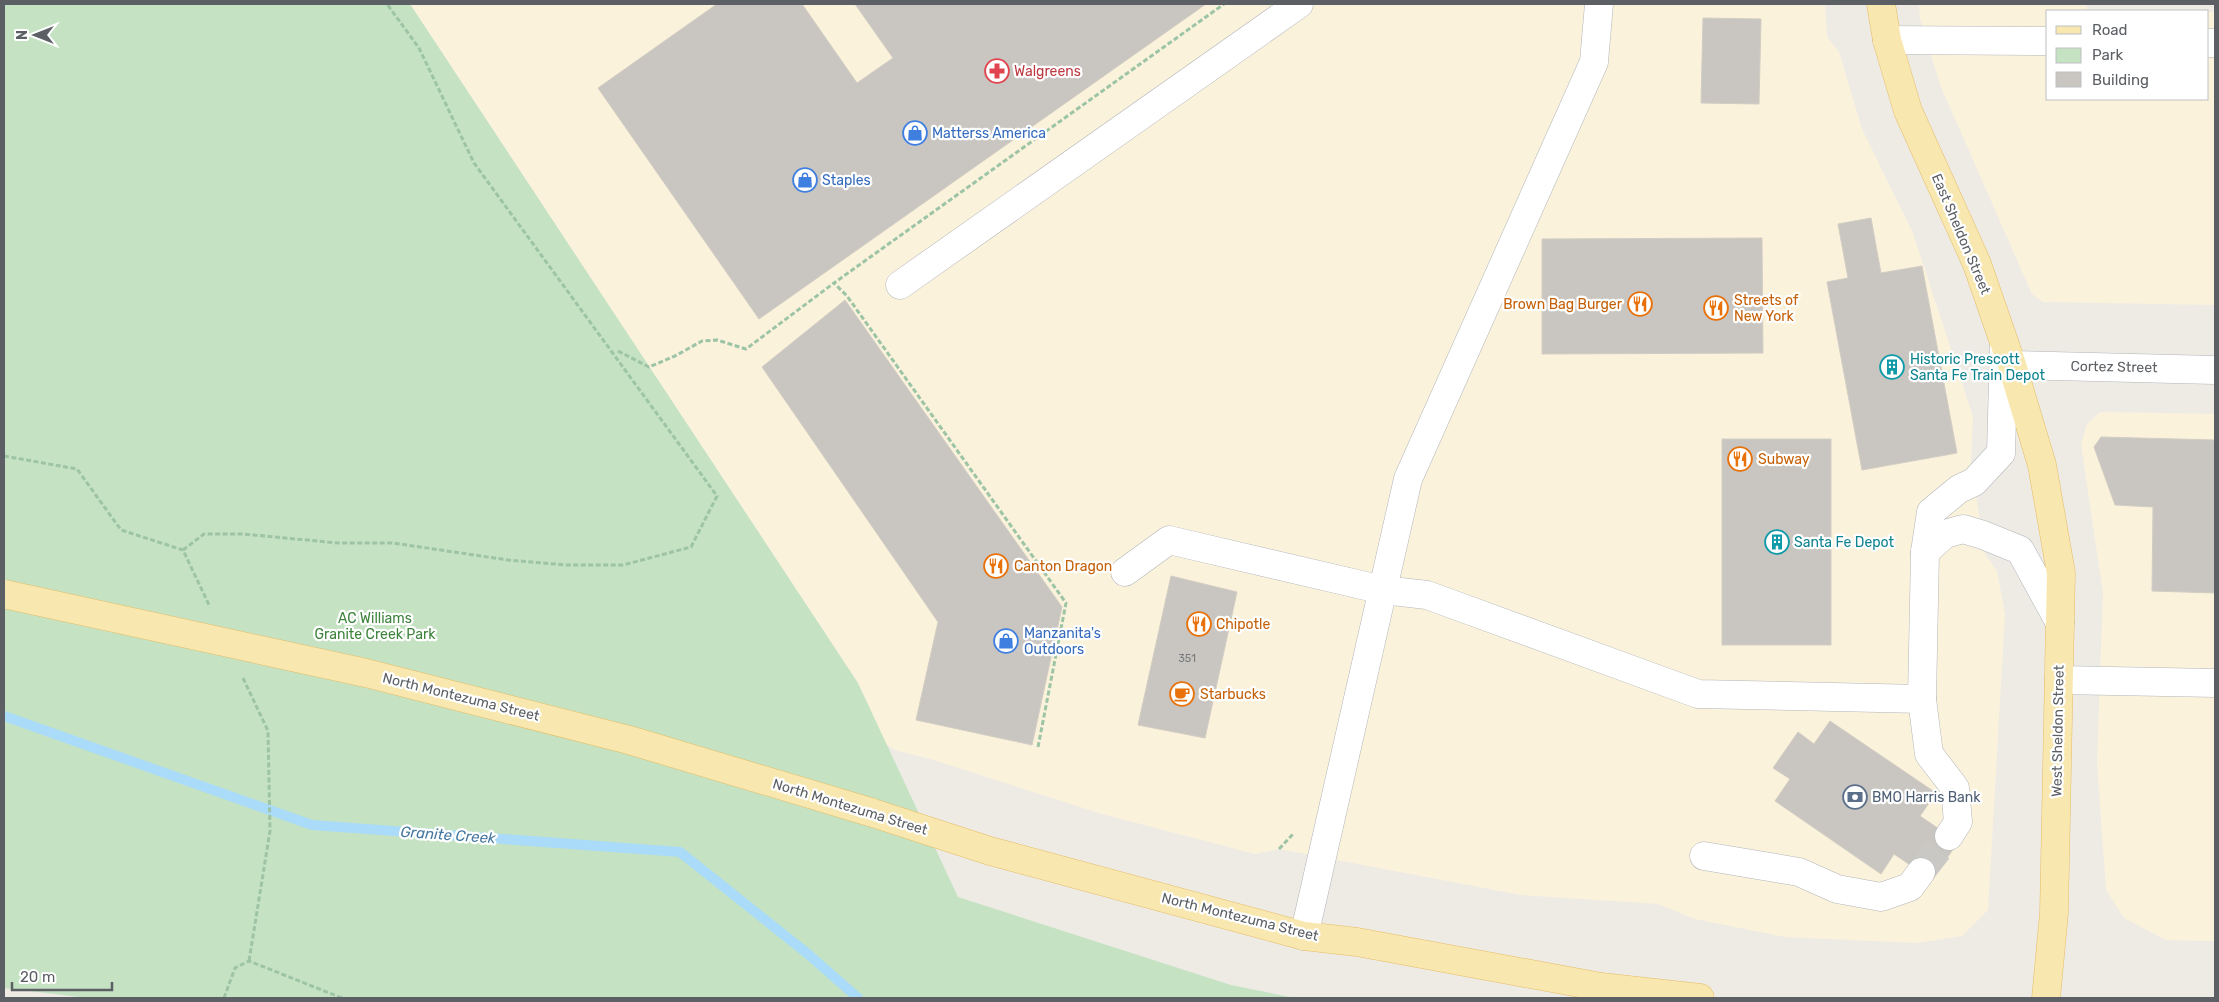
<svg xmlns="http://www.w3.org/2000/svg" width="2219" height="1002" viewBox="0 0 2219 1002" font-family="Rubik,sans-serif">
<rect width="100%" height="100%" fill="#eeebe5"/>
<g fill="#fbf2dc">
<polygon points="410,4 1825,4 1827,37 1839,52 1862,129 1913,233 1973,417 1971,462 1985,554 1997,571 2005,614 1988,910 1962,936 1917,943 1785,937 1695,919 1658,904 1521,895 1279,849 1255,854 1102,814 927,758 895,750 845,720 858,683"/>
<polygon points="1919,4 2087,4 2087,10 2145,11 2048,11 2048,99 2208,99 2208,12 2215,12 2215,305 2043,302 2032,294 1941,87 1920,19"/>
<polygon points="2100,412 2215,414 2215,941 2166,940 2124,918 2106,890 2097,762 2103,593 2081,444 2087,424"/>
</g>
<polygon fill="#c5e3c3" points="4,4 410,4 858,683 958,897 1231,985 1295,998 87,998 4,988"/>
<g fill="none" stroke-linecap="round" stroke-linejoin="round">
<polyline stroke="#aadbf8" stroke-width="10" points="4,716 312,825 680,852 808,954 858,998"/>
</g>
<g fill="#c9c6c2" stroke="#d2cdc3">
<polygon points="717,4 802,4 857,83 893,58 855,4 1206,4 759,319 598,88"/>
<polygon points="1703,18 1761,19 1759,104 1701,103"/>
<polygon points="1871,218 1881,273 1922,266 1957,453 1862,470 1827,282 1848,278 1838,224"/>
<polygon points="1762,238 1763,353 1542,354 1542,239"/>
<polygon points="845,300 1062,607 1032,745 916,720 938,622 762,367"/>
<polygon points="2101,437 2215,440 2215,593 2152,591 2153,507 2115,505 2094,447"/>
<rect x="1722" y="439" width="109" height="206"/>
<polygon points="1171,576 1237,592 1205,738 1138,725"/>
<polygon points="1830,721 1936,793 1920,816 1958,842 1932,880 1894,854 1881,874 1775,801 1790,779 1773,768 1798,732 1814,744"/>
</g>
<g fill="none" stroke-linecap="round" stroke-linejoin="round">
<polyline stroke="#cac8c5" stroke-width="28" stroke-dasharray="28 14" stroke-linecap="butt" points="1921,872 1949,836"/>
<g stroke="#b2b5b8" stroke-width="29">
<g id="minor">
<polyline points="1887,40 2048,41"/>
<polyline points="2208,43 2215,43"/>
<polyline points="900,285 1299,4"/>
<polyline points="2012,365 2215,370"/>
<polyline points="1925,552 1945,534 1963,529 1983,535 2020,550 2060,623"/>
<polyline points="1125,572 1169,540 1383,590 1427,595 1698,694 1922,699 1925,552 1931,512 1959,489 1974,482 2001,453 2004,346"/>
<polyline points="2059,680 2215,683"/>
<polyline points="1922,699 1929,754 1955,788 1958,822 1949,836"/>
<polyline points="1704,856 1799,872 1837,889 1881,897 1910,887 1921,872"/>
<polyline points="1304,936 1408,479 1594,62 1599,4"/>
</g>
</g>
<g stroke="#e6bb65" stroke-width="29">
<g id="major">
<polyline points="1881,4 1887,40 1908,111 1977,264 2012,365 2042,465 2061,573 2054,913 2046,998"/>
<polyline points="870,812 990,851 1304,936 1357,942 1601,987 1700,998"/>
</g>
</g>
<g stroke="#9cc4a5" stroke-width="3" stroke-dasharray="5 2.5" stroke-linecap="butt">
<polyline points="618,351 649,367 675,356 702,341 717,340 746,349 834,283"/>
<polyline points="4,456 77,469 121,530 183,550 210,607"/>
<polyline points="183,550 204,534 243,534 338,543 393,543 508,560 566,565 623,565 691,547 717,496 474,163 419,48 387,4"/>
<polyline points="243,678 268,731 270,831 249,961"/>
<polyline points="1038,747 1066,603 847,296 834,283 1224,4"/>
<polyline points="1279,849 1294,833"/>
<polyline points="224,998 235,968 249,961 342,998"/>
</g>
<use href="#minor" stroke="#fff" stroke-width="28"/>
<use href="#major" stroke="#f8e8af" stroke-width="28"/>
<g stroke="#e6bb65" stroke-width="29" stroke-linecap="butt">
<polyline id="major-bridge" points="4,594 366,673 629,740 870,812"/>
</g>
<use href="#major-bridge" stroke="#f8e8af" stroke-width="28"/>
</g>
<defs>
<g id="pharmacy-ring" transform="scale(1.25)"><circle r="9.5" fill="#fff" stroke="#e0444e" stroke-width="1.5"/><path d="M-2-6h4v4h4v4h-4v4h-4v-4h-4v-4h4Z" fill="#e0444e"/></g>
<g id="shop-ring" transform="scale(1.25)"><circle r="9.5" fill="#fff" stroke="#3f7fe0" stroke-width="1.5"/><path d="M-5-2.5h2.3a2.7 3.5 0 0 1 5.4 0H5L5.5 6h-11ZM-1.5-2.5h3a1.5 2.3 0 0 0-3 0Z" fill="#3f7fe0"/></g>
<g id="restaurant-ring" transform="scale(1.25)"><circle r="9.5" fill="#fff" stroke="#e8710a" stroke-width="1.5"/><path d="M-5-6h1v4h1v-4h1v4h1v-4h1v5L-1.5 .5V6h-2V.5L-5-1ZM5-6V6H3V1.5H1.5Q1.5-4 5-6Z" fill="#e8710a"/></g>
<g id="building-ring" transform="scale(1.25)"><circle r="9.5" fill="#fff" stroke="#0f9aa8" stroke-width="1.5"/><path d="M-4-6H4V6H1V3H-1V6H-4ZM-2.5-4.3h1.7v1.8h-1.7ZM.8-4.3h1.7v1.8H.8ZM-2.5-1h1.7V.8h-1.7ZM.8-1h1.7V.8H.8Z" fill="#0f9aa8"/></g>
<g id="cafe-ring" transform="scale(1.25)"><circle r="9.5" fill="#fff" stroke="#e8710a" stroke-width="1.5"/><path d="M-5.5-4.5H6V0H3Q3 3.5 0 3.5H-2.5Q-5.5 3.5-5.5 0ZM3-3.2v2h1.7v-2ZM-6 4.5H4V6H-6Z" fill="#e8710a"/></g>
<g id="bank-ring" transform="scale(1.25)"><circle r="9.5" fill="#fff" stroke="#5c6f8a" stroke-width="1.5"/><path d="M-6-4H6V4H-6ZM0-2.3a2.3 2.3 0 1 0 0 4.6a2.3 2.3 0 1 0 0-4.6Z" fill="#5c6f8a"/></g>
</defs>
<g fill-rule="evenodd">
<use href="#pharmacy-ring" x="997" y="71"/>
<use href="#shop-ring" x="915" y="133"/>
<use href="#shop-ring" x="805" y="180"/>
<use href="#restaurant-ring" x="1640" y="304"/>
<use href="#restaurant-ring" x="1716" y="308"/>
<use href="#building-ring" x="1892" y="367"/>
<use href="#restaurant-ring" x="1740" y="459"/>
<use href="#building-ring" x="1777" y="542"/>
<use href="#restaurant-ring" x="996" y="566"/>
<use href="#restaurant-ring" x="1199" y="624"/>
<use href="#shop-ring" x="1006" y="641"/>
<use href="#cafe-ring" x="1182" y="694"/>
<use href="#bank-ring" x="1855" y="797"/>
</g>
<g text-anchor="middle" dominant-baseline="central" stroke-width="4.5" stroke-linejoin="round" paint-order="stroke">
<g font-size="11" fill="#777a7c">
<text x="1187" y="658">351</text>
</g>
<g font-size="14" fill="#be3a42" stroke="#fff" text-anchor="start">
<text x="1014" y="71">Walgreens</text>
</g>
<g font-size="14" fill="#366cbe" stroke="#fff" text-anchor="start">
<text x="932" y="133">Matterss America</text>
<text x="822" y="180">Staples</text>
<text x="1024" y="633">Manzanita's<tspan x="1024" dy="16">Outdoors</tspan></text>
</g>
<g font-size="14" fill="#5c6064" stroke="#fff">
<text transform="translate(1961 234) rotate(67)">East Sheldon Street</text>
<text transform="translate(2114 367) rotate(1)">Cortez Street</text>
<text transform="translate(461 697) rotate(14)">North Montezuma Street</text>
<text transform="translate(2058 731) rotate(-89)">West Sheldon Street</text>
<text transform="translate(850 807) rotate(17)">North Montezuma Street</text>
<text transform="translate(1240 917) rotate(14)">North Montezuma Street</text>
</g>
<g font-size="14" fill="#c56008" stroke="#fff" text-anchor="start">
<text x="1734" y="300">Streets of<tspan x="1734" dy="16">New York</tspan></text>
<text x="1622" y="304" text-anchor="end">Brown Bag Burger</text>
<text x="1758" y="459">Subway</text>
<text x="1014" y="566">Canton Dragon</text>
<text x="1216" y="624">Chipotle</text>
<text x="1200" y="694">Starbucks</text>
</g>
<g font-size="14" fill="#0d838f" stroke="#fff" text-anchor="start">
<text x="1910" y="359">Historic Prescott<tspan x="1910" dy="16">Santa Fe Train Depot</tspan></text>
<text x="1794" y="542">Santa Fe Depot</text>
</g>
<g font-size="14" fill="#3d833c" stroke="#fff">
<text x="375" y="618">AC Williams<tspan x="375" dy="16">Granite Creek Park</tspan></text>
</g>
<g font-size="14" fill="#4e5e75" stroke="#fff" text-anchor="start">
<text x="1872" y="797">BMO Harris Bank</text>
</g>
<g font-size="15" font-style="italic" fill="#4677a1" stroke="#fff">
<text transform="translate(448 835) rotate(4)">Granite Creek</text>
</g>
</g>
<rect width="2219" height="1002" fill="none" stroke="#5c6064" stroke-width="10"/>
<rect x="2046" y="10" width="162" height="90" fill="#ffffff" stroke="#bebfc1"/>
<rect x="2056" y="26" width="25" height="8" fill="#f8e8af" stroke="#bebfc1"/>
<text x="2092" y="35" font-size="15" fill="#5c6064">Road</text>
<rect x="2056" y="48" width="25" height="15" fill="#c5e3c3" stroke="#bebfc1"/>
<text x="2092" y="60" font-size="15" fill="#5c6064">Park</text>
<rect x="2056" y="72" width="25" height="15" fill="#c9c6c2" stroke="#bebfc1"/>
<text x="2092" y="85" font-size="15" fill="#5c6064">Building</text>
<g transform="translate(35 35) rotate(270)" stroke="#ffffff" stroke-width="4" paint-order="stroke">
<path d="M0-4L9 19L0 12L-9 19Z" fill="#5c6064"/>
<text y="-8" font-size="14" font-weight="bold" text-anchor="middle" fill="#5c6064">N</text>
</g>
<path d="M12 982v8h100v-8" fill="none" stroke="#5c6064" stroke-width="2.5"/>
<text x="20" y="982" font-size="15" fill="#5c6064" stroke="#ffffff" stroke-width="4" paint-order="stroke">20 m</text>
</svg>
